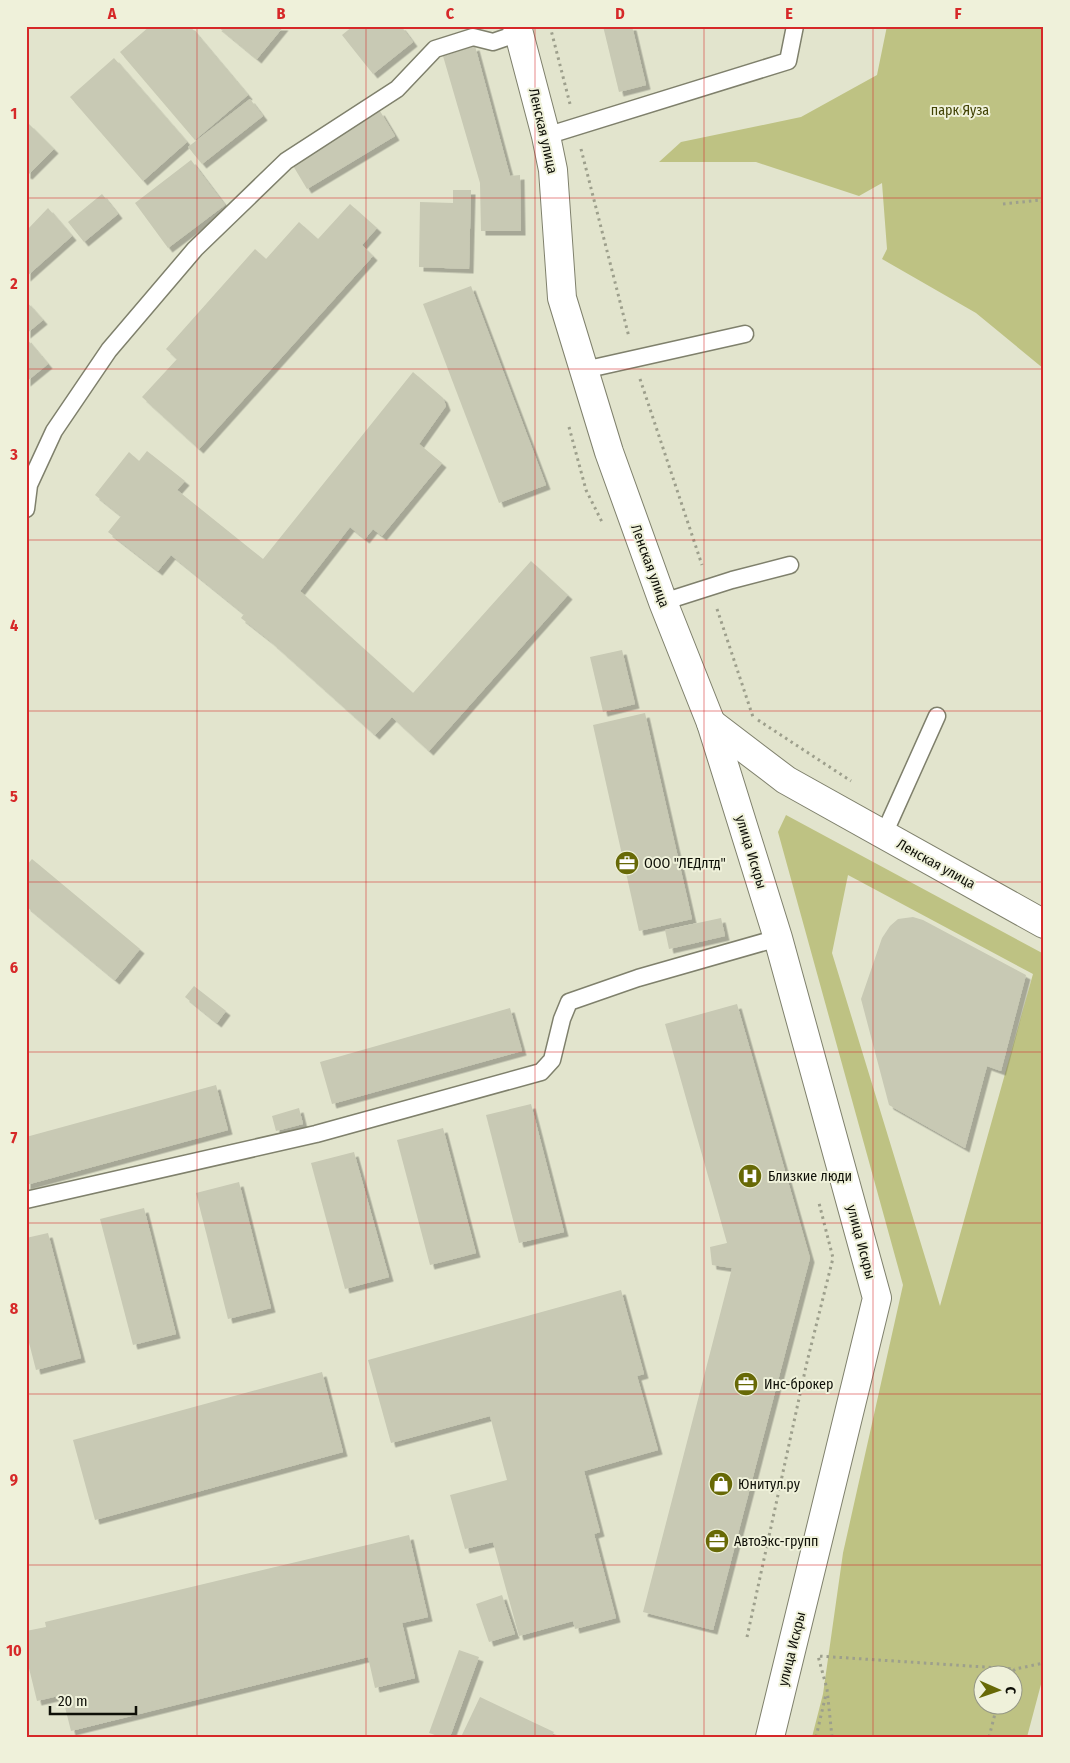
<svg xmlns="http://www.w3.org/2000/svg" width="1070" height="1763" viewBox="0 0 1070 1763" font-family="'Fira Sans Condensed',sans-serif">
<defs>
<filter id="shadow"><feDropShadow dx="4.5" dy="4.5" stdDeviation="0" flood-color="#0004"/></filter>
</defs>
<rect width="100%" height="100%" fill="#e2e4cd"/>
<g fill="#bec283" fill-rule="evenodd">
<polygon points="887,26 1044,26 1044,369 976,313 882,259 887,249 882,183 859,196 756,162 659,162 681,142 801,117 877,75"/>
<path d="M786,815L1044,954V1673L1027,1737H812L823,1694L843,1553L903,1285L778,832ZM848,875L1033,974L940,1306L832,953ZM982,1676H1012V1706H982Z"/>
</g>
<g fill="#c8c9b4" filter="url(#shadow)">
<polygon points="150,26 190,26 248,95 195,140 120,52"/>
<polygon points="217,26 284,26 257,59"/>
<polygon points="353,26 401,26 413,42 373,74 342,35"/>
<polygon points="603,26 632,26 646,85 619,92"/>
<polygon points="475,46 510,176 520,175 521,231 481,231 480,183 443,56"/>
<polygon points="114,58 187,142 143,181 70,97"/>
<polygon points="250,99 263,116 202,164 188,147"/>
<polygon points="380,111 395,136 307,189 292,164"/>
<polygon points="29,124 54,149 28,175 26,174 26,127"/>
<polygon points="191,160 225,205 168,248 135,203"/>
<polygon points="453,190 471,190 469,269 419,267 420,202 453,203"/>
<polygon points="102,194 118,214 84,242 68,222"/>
<polygon points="350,204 377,228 362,245 373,256 199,449 142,397 177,359 166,349 255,249 266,259 299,222 318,239"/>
<polygon points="48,208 72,236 26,277 26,231"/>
<polygon points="471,286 546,485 499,503 423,304"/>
<polygon points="26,301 43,320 26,334"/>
<polygon points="26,338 48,364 26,382"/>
<polygon points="413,372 443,398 446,406 419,444 442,463 382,536 373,529 365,539 350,527 300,591 413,693 531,561 568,595 429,751 392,717 375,735 269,640 241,618 244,614 171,555 158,571 108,532 121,516 95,495 129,452 139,461 147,451 185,481 177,490 263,559"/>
<polygon points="622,650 635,704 603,712 590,657"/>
<polygon points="645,713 692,919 639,931 593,725"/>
<polygon points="32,859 140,949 115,980 26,906 26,866"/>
<polygon points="913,917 923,920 1026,975 1001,1071 987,1066 965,1148 889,1105 861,999 882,938 890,926 898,919"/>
<polygon points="721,918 725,936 669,949 665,930"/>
<polygon points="194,986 226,1011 217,1023 185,997"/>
<polygon points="737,1004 810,1258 713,1630 643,1612 732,1268 712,1265 710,1247 727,1243 665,1024"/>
<polygon points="510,1008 522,1051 332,1104 320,1062"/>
<polygon points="216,1085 228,1130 26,1185 26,1137"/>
<polygon points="531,1104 564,1232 519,1243 486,1115"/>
<polygon points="299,1108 303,1124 276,1131 272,1116"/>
<polygon points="443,1128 476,1253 430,1265 397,1140"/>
<polygon points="354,1152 389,1277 345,1289 311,1163"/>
<polygon points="239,1182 271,1308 228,1319 196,1193"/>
<polygon points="144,1208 176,1334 133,1345 100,1219"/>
<polygon points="48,1233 81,1358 36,1370 26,1331 26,1238"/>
<polygon points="621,1290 644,1374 637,1376 658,1450 584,1471 600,1532 594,1534 616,1618 575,1629 573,1621 519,1636 493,1542 465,1549 450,1495 507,1480 490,1416 391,1443 368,1360"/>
<polygon points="322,1372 343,1452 95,1520 73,1440"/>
<polygon points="409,1535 428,1617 402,1623 415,1678 375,1688 368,1657 71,1731 62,1695 37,1701 26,1656 26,1631 46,1627 45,1622"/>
<polygon points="502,1595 515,1634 489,1642 476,1604"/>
<polygon points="459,1650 479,1657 450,1737 441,1737 429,1733"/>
<polygon points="480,1697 554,1732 551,1737 461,1737"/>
</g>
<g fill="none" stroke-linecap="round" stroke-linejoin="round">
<g stroke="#7f806c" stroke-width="19">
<g id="lane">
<polyline points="546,136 788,61 795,26"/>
<polyline points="584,370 745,334"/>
<polyline points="26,509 29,485 54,431 109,350 195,249 286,161 397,89 435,49 473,37 493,42 519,33"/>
<polyline points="663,602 732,580 790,565"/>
<polyline points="884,834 937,716"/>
<polyline points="26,1200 316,1134 541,1072 552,1060 562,1019 569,1002 638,978 778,938"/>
</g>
</g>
<g stroke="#7f806c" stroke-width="30">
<g id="street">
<polyline points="517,26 546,136 553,170 562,298 609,452 663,602 711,723 778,938 877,1298 770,1737"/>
<polyline points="711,723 786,780 1044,924"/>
</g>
</g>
<g stroke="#9d9f8c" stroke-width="3" stroke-dasharray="2.5 4" stroke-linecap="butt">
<polyline points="550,26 570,104"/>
<polyline points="581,149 629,337"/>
<polyline points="1003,204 1040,200 1044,203"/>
<polyline points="640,379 702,565"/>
<polyline points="569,427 586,490 603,524"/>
<polyline points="717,609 753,717"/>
<polyline points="758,720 851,781"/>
<polyline points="747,1637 807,1362 833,1258 819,1203"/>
<polyline points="1009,1676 1015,1669 1044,1663"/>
<polyline points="816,1737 826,1694"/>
<polyline points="832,1737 827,1689 818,1656 1015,1669"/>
<polyline points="989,1737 997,1706"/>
</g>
<use href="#lane" stroke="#fff" stroke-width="16"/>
<use href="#street" stroke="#fff" stroke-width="28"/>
</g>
<path fill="none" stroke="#d62828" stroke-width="1" stroke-opacity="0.55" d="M197,26V1737M366,26V1737M535,26V1737M704,26V1737M873,26V1737M26,198H1044M26,369H1044M26,540H1044M26,711H1044M26,882H1044M26,1052H1044M26,1223H1044M26,1394H1044M26,1565H1044"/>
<defs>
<g id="office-disc" transform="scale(1.25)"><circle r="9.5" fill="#676906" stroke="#eff1da"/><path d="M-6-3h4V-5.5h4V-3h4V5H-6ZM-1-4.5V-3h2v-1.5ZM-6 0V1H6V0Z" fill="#fff"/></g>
<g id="hospital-disc" transform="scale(1.25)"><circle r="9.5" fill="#676906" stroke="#eff1da"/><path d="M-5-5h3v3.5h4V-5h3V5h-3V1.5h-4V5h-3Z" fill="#fff"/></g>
<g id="shop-disc" transform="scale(1.25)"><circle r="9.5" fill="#676906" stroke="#eff1da"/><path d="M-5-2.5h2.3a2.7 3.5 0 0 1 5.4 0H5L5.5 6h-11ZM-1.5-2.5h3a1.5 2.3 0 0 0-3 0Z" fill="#fff"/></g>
</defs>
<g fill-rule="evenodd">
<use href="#office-disc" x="627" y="863"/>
<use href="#hospital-disc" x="750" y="1176"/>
<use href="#office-disc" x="746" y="1384"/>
<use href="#shop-disc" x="721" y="1484"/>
<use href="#office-disc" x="717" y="1541"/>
</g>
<g text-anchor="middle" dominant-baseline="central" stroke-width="4" stroke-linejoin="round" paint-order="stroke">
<g font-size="14" fill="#414204" stroke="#eff1da">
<text x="960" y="110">парк Яуза</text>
</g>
<g font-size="14" fill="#0e0f07" stroke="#eff1da">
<text transform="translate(543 131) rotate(77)">Ленская улица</text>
<text transform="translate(650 566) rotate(70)">Ленская улица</text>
<text transform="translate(751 852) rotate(73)">улица Искры</text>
<text transform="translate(936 864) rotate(29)">Ленская улица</text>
<text transform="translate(861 1242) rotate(75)">улица Искры</text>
<text transform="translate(792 1649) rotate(-76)">улица Искры</text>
</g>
<g font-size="14" fill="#0e0f07" stroke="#eff1da" text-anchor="start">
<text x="644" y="863">ООО "ЛЕДлтд"</text>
<text x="768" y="1176">Близкие люди</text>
<text x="764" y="1384">Инс-брокер</text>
<text x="738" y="1484">Юнитул.ру</text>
<text x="734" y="1541">АвтоЭкс-групп</text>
</g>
</g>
<rect width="1070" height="1763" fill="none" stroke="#eff1da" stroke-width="55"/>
<g transform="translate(998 1690) rotate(92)"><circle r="24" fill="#eff1da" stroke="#959786"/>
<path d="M0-4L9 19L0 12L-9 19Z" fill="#676906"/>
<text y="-8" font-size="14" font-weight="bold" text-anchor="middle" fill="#0e0f07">С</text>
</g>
<path d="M50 1706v8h86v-8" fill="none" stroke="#0e0f07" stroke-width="2.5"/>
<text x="58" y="1706" font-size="15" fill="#0e0f07" stroke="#eff1da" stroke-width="4" paint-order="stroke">20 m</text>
<rect x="28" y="28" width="1014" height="1708" fill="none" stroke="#d62828" stroke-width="2"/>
<g font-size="16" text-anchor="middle" font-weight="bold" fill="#d62828">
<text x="112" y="19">A</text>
<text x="281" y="19">B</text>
<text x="450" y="19">C</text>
<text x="620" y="19">D</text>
<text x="789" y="19">E</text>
<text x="958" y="19">F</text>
<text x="14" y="119">1</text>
<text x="14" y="289">2</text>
<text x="14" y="460">3</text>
<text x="14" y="631">4</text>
<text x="14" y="802">5</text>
<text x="14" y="973">6</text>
<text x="14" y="1143">7</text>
<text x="14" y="1314">8</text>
<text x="14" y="1485">9</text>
<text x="14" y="1656">10</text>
</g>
</svg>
